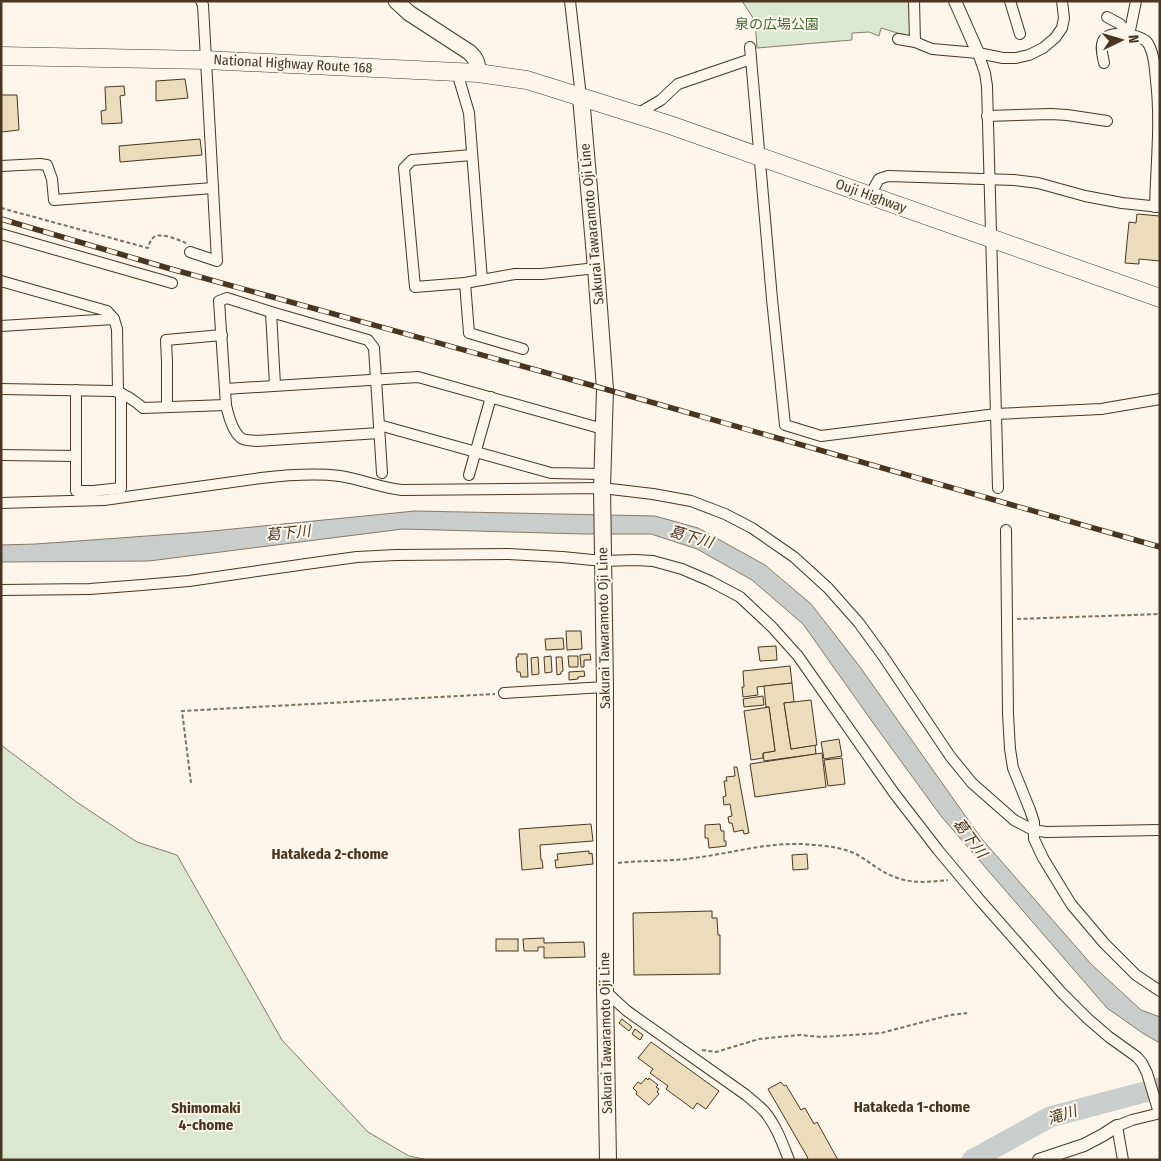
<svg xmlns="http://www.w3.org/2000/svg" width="1161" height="1161" viewBox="0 0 1161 1161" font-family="'Fira Sans Condensed','Noto Sans JP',sans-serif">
<rect width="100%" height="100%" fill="#fbf6e9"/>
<g fill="#dce7d0" stroke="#887966">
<polygon points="742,1 910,1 911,37 881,28 879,36 869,32 852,33 852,40 757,48 755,21"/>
<polygon points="1,745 78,803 137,842 177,855 282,1040 368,1132 409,1156 428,1160 1,1160"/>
</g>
<polygon fill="#c9cecd" stroke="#887966" points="415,511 655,516 698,528 765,565 811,604 860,667 981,838 1091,964 1141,1010 1160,1017 1160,1043 1144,1034 1107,1008 941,816 876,727 803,624 752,580 697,549 651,534 584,534 403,529 149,561 1,562 1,545 36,544 202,532"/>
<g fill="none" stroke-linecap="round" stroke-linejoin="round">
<polyline stroke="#c9cecd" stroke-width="21" points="972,1160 1050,1117 1160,1088"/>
</g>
<g fill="#ecdcbc" stroke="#4a3520">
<polygon points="185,79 188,98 156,101 156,81"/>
<polygon points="124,86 125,95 120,96 122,123 102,124 101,111 106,110 105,87"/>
<polygon points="1,95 17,95 19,130 1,132"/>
<polygon points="200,139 202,155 120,162 119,146"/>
<polygon points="1137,214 1160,216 1160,261 1139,259 1139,264 1125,263 1129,222 1136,223"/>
<polygon points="566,631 581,631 582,649 567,650"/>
<polygon points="563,638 564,649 546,650 545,639"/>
<polygon points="776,646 777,660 760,661 758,647"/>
<polygon points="518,654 527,654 528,677 521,677 520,672 517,672 516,657 518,657"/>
<polygon points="590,654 591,660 584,660 584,667 581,667 580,655"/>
<polygon points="551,656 552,672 545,673 544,657"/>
<polygon points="568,656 578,656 578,667 569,667"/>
<polygon points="538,657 539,674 532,675 531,658"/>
<polygon points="556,657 562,657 563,671 561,672 561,674 557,675"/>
<polygon points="790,666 792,683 757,687 758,695 743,697 742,687 744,687 743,671"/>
<polygon points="584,671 585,676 578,677 578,679 569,680 569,672"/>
<polygon points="792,683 794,702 784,703 791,749 815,745 816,754 764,761 763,753 775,751 769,707 766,707 764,686"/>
<polygon points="763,696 764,705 744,707 743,699"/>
<polygon points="811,700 817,745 791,749 784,703"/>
<polygon points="769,707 775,751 763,753 763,758 751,760 744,711"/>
<polygon points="839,739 842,756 824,759 821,742"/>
<polygon points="822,753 826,787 755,797 750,764"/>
<polygon points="842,758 845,784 828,786 824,760"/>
<polygon points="734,767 737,767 749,833 744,834 743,830 734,832 732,823 729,823 728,817 732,816 730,804 724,805 723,797 726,796 724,781 727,781 726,777 735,776"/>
<polygon points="591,824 593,841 540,845 541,860 542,860 543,868 522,870 519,829"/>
<polygon points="720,824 721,831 724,831 724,841 726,841 726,846 709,848 708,838 705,838 705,825"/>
<polygon points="589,851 589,854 592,853 593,864 556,868 555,860 558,860 557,854"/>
<polygon points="807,854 808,869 793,870 792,855"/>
<polygon points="712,911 712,918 717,918 718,935 720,935 720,974 634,975 633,913"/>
<polygon points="544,938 544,943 584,942 585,957 544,958 544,947 538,947 538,951 524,951 523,939"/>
<rect x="496" y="939" width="22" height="12"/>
<polygon points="622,1019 632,1027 629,1031 619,1023"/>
<polygon points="635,1029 643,1035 640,1040 632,1034"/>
<polygon points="651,1042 719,1091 706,1109 697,1103 693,1109 666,1089 668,1086 650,1073 653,1069 638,1058"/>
<polygon points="646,1078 648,1080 649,1078 658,1085 656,1087 659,1089 657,1092 659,1094 649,1105 636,1094 637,1092 633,1088 638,1082 641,1084"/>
<polygon points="781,1082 784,1086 786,1085 801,1110 805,1108 814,1124 817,1122 838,1160 806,1160 808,1158 768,1089"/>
</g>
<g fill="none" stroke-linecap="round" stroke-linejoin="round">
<g stroke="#4a3520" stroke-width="12">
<g id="minor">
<polyline points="570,1 581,97"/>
<polyline points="914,1 915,42"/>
<polyline points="1010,1 1020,34"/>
<polyline points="1107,17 1120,24 1129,35"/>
<polyline points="1129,35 1136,1"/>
<polyline points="898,39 915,42 932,49 978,53 1003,58 1016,58 1029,55 1043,48 1055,38 1062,28 1064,18 1062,1"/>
<polyline points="750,47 772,299 785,425 821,436 996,414 1101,409 1160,399"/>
<polyline points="978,53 985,73 987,86 998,488"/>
<path d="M1104,63C1103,57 1100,46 1103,41C1109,29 1137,34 1146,41C1148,43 1150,47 1151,50C1155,60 1155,71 1156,81C1161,122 1156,165 1155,207"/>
<polyline points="457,72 469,113 482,280"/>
<polyline points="637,114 661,100 678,84 751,59"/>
<polyline points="987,116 1051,114 1067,115 1107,121"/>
<polyline points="472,155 412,160 404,168 415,287 465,283 515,274 542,274 596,268"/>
<polyline points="1,166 40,164 47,165 52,179 54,200 213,188"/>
<polyline points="870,195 879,179 888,176 1014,180 1038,183 1085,196 1122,203 1160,207"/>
<polyline points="1,234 172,283"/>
<polyline points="190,252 217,261 203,5 201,1"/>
<polyline points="1,281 107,311 114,319 117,329 118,392"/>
<polyline points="465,283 469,333 523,349"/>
<polyline points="271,312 275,385"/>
<polyline points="1,326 114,319"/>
<path d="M1,389L114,391C126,394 134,400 143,408L226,405"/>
<polyline points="225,389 418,377 603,429"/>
<polyline points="76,390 76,491 93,491 121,488 121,393"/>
<polyline points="167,407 167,362 166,340 222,335"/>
<polyline points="379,425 551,473 602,474"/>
<path d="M379,433L257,441C252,440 245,441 241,438C233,432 228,414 226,405L219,301L227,298L271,312L368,340L374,348L382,473"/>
<polyline points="1,455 76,456"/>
<polyline points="469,475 491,397"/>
<path d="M1,503L104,500L261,478C287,475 314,473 340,476C361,479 381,488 402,490L602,488L653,494L691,501L725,514L752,528L794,557L828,588L859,623L883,656L950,756L972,783L1014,820L1033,830L1046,832L1160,830"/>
<polyline points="1006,530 1008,714 1010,749 1013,768 1030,810 1034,822 1034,839 1043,858 1071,904 1104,943 1136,975 1160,991"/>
<polyline points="1,590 90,589 142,585 189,581 306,564 357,557 396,555 508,554 562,557 603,561 635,560 653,561 682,569 710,581 740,597 772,627 798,656 894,793 938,850 979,899 1061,992 1087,1018 1109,1037 1137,1057 1142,1063 1147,1073 1159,1113"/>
<polyline points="504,693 605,687"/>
<path d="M605,991L627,1011L746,1095C752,1100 758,1105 764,1111C776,1125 782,1142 789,1160"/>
<polyline points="1123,1160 1117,1126 1132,1120 1160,1113"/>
</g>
</g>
<g stroke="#4a3520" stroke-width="14">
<g id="tertiary">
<polyline points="955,1 978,53"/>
<polyline points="1039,1160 1084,1145 1103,1135 1117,1126"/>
</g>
</g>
<g stroke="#4a3520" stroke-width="17">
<path id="secondary" d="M396,1L409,13L469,52C477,59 478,64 478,73"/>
</g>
<g stroke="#4a3520" stroke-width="18">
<polyline id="primary" points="581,97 596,268 605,389 602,488 605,687 605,991 608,1160"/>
</g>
<g stroke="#4a3520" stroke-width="19">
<polyline id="trunk" points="1,56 206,60 478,73 527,80 670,125 1160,298"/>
</g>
<g stroke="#7f6f5c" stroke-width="2" stroke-dasharray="4 2.5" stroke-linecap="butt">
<path d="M1,208L148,248C149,244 151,239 154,237C160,232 179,240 186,243"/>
<polyline points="1017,619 1160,614"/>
<polyline points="191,783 182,711 495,694"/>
<path d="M618,863C643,860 668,862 694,858C734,853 774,840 815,845C829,846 843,848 856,854C869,861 880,872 895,877C912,884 930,882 948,880"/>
<polyline points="702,1050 716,1052 759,1039 789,1036 800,1035 821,1037 881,1033 950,1015 967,1013"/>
</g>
<use href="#minor" stroke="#fbf6e9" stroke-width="10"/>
<use href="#tertiary" stroke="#fbf6e9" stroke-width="12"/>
<use href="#secondary" stroke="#fbf6e9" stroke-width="15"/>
<use href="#primary" stroke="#fbf6e9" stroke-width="16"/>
<use href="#trunk" stroke="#fbf6e9" stroke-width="18"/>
<g stroke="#4a3520" stroke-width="5.5">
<polyline id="rail" points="1,219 171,269 605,389 1160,547"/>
</g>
<use href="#rail" stroke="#fbf6e9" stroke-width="4" stroke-dasharray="11" stroke-linecap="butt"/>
</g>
<g text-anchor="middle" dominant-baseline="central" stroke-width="4" stroke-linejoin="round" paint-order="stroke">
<g font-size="14" fill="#436837" stroke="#fbf6e9">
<text x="777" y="24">泉の広場公園</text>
</g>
<g font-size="14" fill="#4a3520" stroke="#fbf6e9">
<text transform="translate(293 64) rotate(3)">National Highway Route 168</text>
<text transform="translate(871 196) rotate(20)">Ouji Highway</text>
<text transform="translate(592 224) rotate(-95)">Sakurai Tawaramoto Oji Line</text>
<text transform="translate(604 628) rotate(-91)">Sakurai Tawaramoto Oji Line</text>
<text transform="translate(606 1033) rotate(-91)">Sakurai Tawaramoto Oji Line</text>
</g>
<g font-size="15" font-style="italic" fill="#4a3520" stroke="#fbf6e9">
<text transform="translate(288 533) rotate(-6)">葛下川</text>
<text transform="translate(691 537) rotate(16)">葛下川</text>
<text transform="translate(970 838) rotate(53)">葛下川</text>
<text transform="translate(1062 1115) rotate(-18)">滝川</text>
</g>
<g font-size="15" font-weight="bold" fill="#4a3520" stroke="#fbf6e9">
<text x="330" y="854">Hatakeda 2-chome</text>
<text x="912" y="1107">Hatakeda 1-chome</text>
<text x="206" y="1108">Shimomaki<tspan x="206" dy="17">4-chome</tspan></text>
</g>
</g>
<rect width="1161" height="1161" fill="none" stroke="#4a3520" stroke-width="5"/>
<g transform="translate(1121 40) rotate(85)" stroke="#fbf6e9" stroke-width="4" paint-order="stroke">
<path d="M0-4L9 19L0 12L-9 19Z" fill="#4a3520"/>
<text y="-8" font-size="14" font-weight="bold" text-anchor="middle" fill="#4a3520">N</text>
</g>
</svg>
